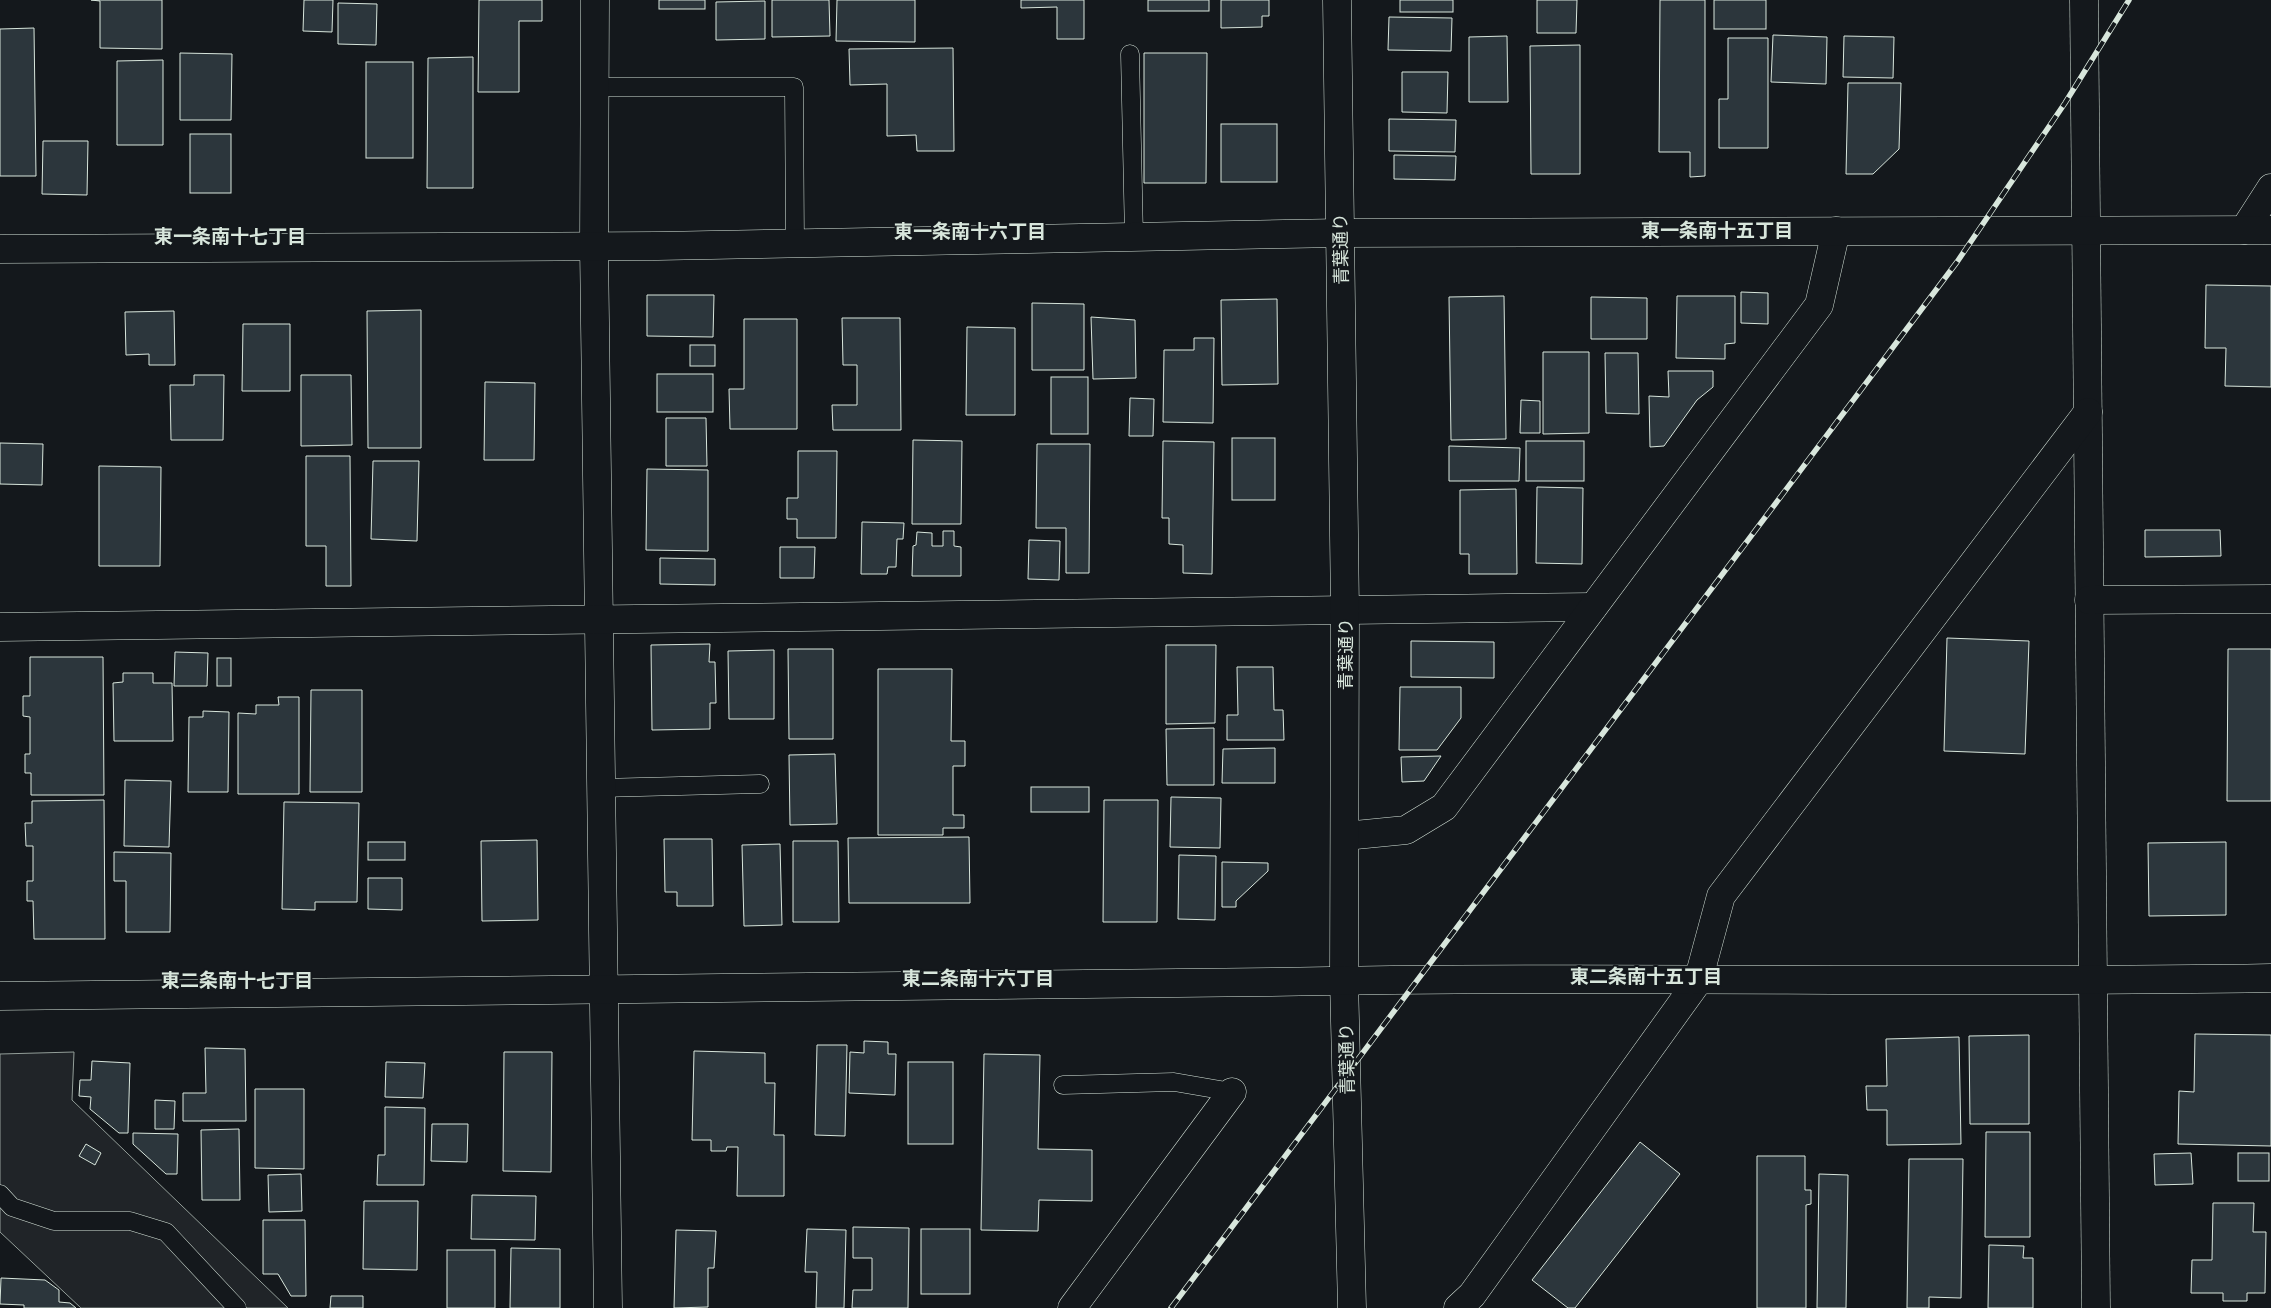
<svg xmlns="http://www.w3.org/2000/svg" width="2271" height="1308" viewBox="0 0 2271 1308" font-family="Manrope,'Noto Sans JP',sans-serif">
<rect width="100%" height="100%" fill="#14181c"/>
<polygon fill="#202428" stroke="#939e99" points="74,1052 72,1100 288,1308 81,1308 0,1232 0,1054"/>
<g fill="#2c363c" stroke="#d8e6dc">
<polygon points="162,0 162,49 100,48 100,1 91,0"/>
<polygon points="304,0 333,0 332,32 303,31"/>
<polygon points="479,0 542,0 542,21 519,21 519,92 478,92"/>
<rect x="659" y="0" width="46" height="9"/>
<polygon points="772,0 829,0 830,36 772,37"/>
<polygon points="837,0 915,0 915,42 836,41"/>
<polygon points="1021,0 1084,0 1084,39 1057,39 1057,7 1021,8"/>
<rect x="1148" y="0" width="61" height="11"/>
<polygon points="1221,0 1269,0 1269,16 1262,16 1262,27 1221,28"/>
<rect x="1400" y="0" width="53" height="12"/>
<polygon points="1537,0 1577,0 1576,33 1537,33"/>
<polygon points="1660,0 1705,0 1705,176 1690,177 1690,152 1659,152"/>
<rect x="1714" y="0" width="52" height="29"/>
<polygon points="765,1 765,39 716,40 716,2"/>
<polygon points="338,3 377,4 376,45 338,44"/>
<polygon points="1389,17 1452,18 1451,51 1388,50"/>
<polygon points="34,28 36,176 0,176 0,29"/>
<polygon points="1773,35 1827,37 1826,84 1771,82"/>
<polygon points="1507,36 1508,102 1469,102 1469,37"/>
<polygon points="1844,36 1894,37 1893,78 1843,77"/>
<polygon points="1728,38 1768,38 1768,148 1719,148 1719,99 1728,99"/>
<polygon points="1580,45 1580,174 1531,174 1530,46"/>
<polygon points="953,48 954,151 917,151 916,135 887,136 887,84 850,85 849,49"/>
<polygon points="180,53 232,54 231,120 180,120"/>
<polygon points="1144,53 1207,53 1206,183 1144,183"/>
<polygon points="473,57 473,188 427,188 428,58"/>
<polygon points="163,60 163,145 117,145 117,61"/>
<rect x="366" y="62" width="47" height="96"/>
<polygon points="1402,72 1448,72 1447,113 1402,112"/>
<polygon points="1848,83 1901,83 1899,149 1873,174 1846,174"/>
<polygon points="1389,119 1456,120 1455,152 1389,151"/>
<rect x="1221" y="124" width="56" height="58"/>
<rect x="190" y="134" width="41" height="59"/>
<polygon points="43,141 88,141 87,195 42,194"/>
<polygon points="1394,155 1456,156 1455,180 1394,179"/>
<polygon points="2206,285 2271,286 2271,387 2225,386 2226,348 2205,348"/>
<polygon points="1741,292 1768,293 1768,324 1741,323"/>
<polygon points="647,295 714,295 713,337 647,336"/>
<polygon points="1504,296 1506,439 1451,440 1449,297"/>
<polygon points="1677,296 1735,296 1735,343 1725,344 1725,359 1676,358"/>
<polygon points="1591,297 1647,298 1647,339 1591,339"/>
<polygon points="1277,299 1278,384 1222,385 1221,300"/>
<polygon points="1032,303 1084,304 1084,370 1032,370"/>
<polygon points="421,310 421,448 368,448 367,311"/>
<polygon points="174,311 175,365 149,365 149,354 126,355 125,312"/>
<polygon points="1091,317 1135,320 1136,378 1093,379"/>
<polygon points="842,318 900,318 901,430 833,430 832,405 857,405 857,365 843,365"/>
<polygon points="744,319 797,319 797,429 730,429 729,389 744,389"/>
<polygon points="243,324 290,324 290,391 242,391"/>
<polygon points="967,327 1015,328 1015,415 966,415"/>
<polygon points="1194,338 1214,338 1213,423 1163,422 1164,350 1194,350"/>
<rect x="690" y="345" width="25" height="21"/>
<polygon points="1543,352 1589,352 1589,433 1543,434"/>
<polygon points="1605,353 1638,353 1639,414 1606,413"/>
<polygon points="1668,371 1713,371 1713,387 1697,400 1664,446 1650,447 1649,396 1669,397"/>
<rect x="657" y="374" width="56" height="38"/>
<polygon points="194,375 224,375 223,440 171,440 170,385 194,385"/>
<polygon points="301,375 351,375 352,445 301,446"/>
<rect x="1051" y="377" width="37" height="57"/>
<polygon points="485,382 535,383 534,460 484,460"/>
<polygon points="1130,398 1154,399 1153,436 1129,436"/>
<polygon points="1521,400 1540,401 1540,433 1520,433"/>
<polygon points="666,418 706,418 707,466 666,466"/>
<rect x="1232" y="438" width="43" height="62"/>
<polygon points="913,440 962,441 961,524 912,524"/>
<polygon points="1163,441 1214,442 1212,574 1183,573 1183,545 1169,544 1169,518 1162,518"/>
<rect x="1526" y="441" width="58" height="40"/>
<polygon points="0,443 43,444 42,485 0,484"/>
<polygon points="1037,444 1090,444 1089,573 1066,573 1066,528 1036,528"/>
<polygon points="1449,446 1520,448 1519,481 1449,481"/>
<polygon points="798,451 837,451 836,538 797,538 797,519 787,519 787,498 798,498"/>
<polygon points="306,456 350,456 351,586 326,586 326,546 306,546"/>
<polygon points="373,461 419,461 417,541 371,539"/>
<polygon points="99,466 161,467 160,566 99,566"/>
<polygon points="647,469 708,470 708,551 646,550"/>
<polygon points="1537,487 1583,488 1582,564 1536,563"/>
<polygon points="1516,489 1517,574 1469,574 1469,554 1460,554 1460,490"/>
<polygon points="862,522 904,523 903,539 897,539 896,567 888,567 887,574 861,574"/>
<polygon points="2145,530 2220,530 2221,556 2145,557"/>
<polygon points="943,531 954,531 954,546 961,547 961,576 912,576 913,546 916,545 917,532 932,533 932,546 943,546"/>
<polygon points="1029,540 1060,541 1059,580 1028,579"/>
<polygon points="780,547 815,547 814,578 780,578"/>
<polygon points="660,558 715,559 715,585 660,584"/>
<polygon points="1947,638 2029,641 2025,754 1944,751"/>
<polygon points="1411,641 1494,642 1494,678 1411,677"/>
<polygon points="710,644 709,662 715,662 716,703 710,703 710,729 652,730 651,645"/>
<polygon points="1166,645 1216,645 1215,723 1166,724"/>
<polygon points="788,649 833,649 833,739 789,739"/>
<polygon points="2228,649 2271,649 2271,801 2227,801"/>
<polygon points="774,650 774,719 729,719 728,651"/>
<polygon points="175,652 208,653 207,686 174,686"/>
<polygon points="30,657 103,657 104,795 31,795 31,773 25,773 25,754 30,754 30,717 23,716 23,696 30,696"/>
<rect x="217" y="658" width="14" height="28"/>
<polygon points="1237,667 1273,667 1274,710 1283,710 1284,740 1227,740 1227,715 1238,715"/>
<polygon points="878,669 952,669 951,741 965,741 965,766 953,766 953,815 964,815 964,828 943,828 943,835 878,835"/>
<polygon points="123,673 153,673 153,683 172,683 173,741 114,741 113,683 123,682"/>
<polygon points="1400,687 1461,687 1461,718 1437,750 1399,750"/>
<polygon points="311,690 362,690 362,792 310,792"/>
<polygon points="278,697 299,697 299,794 238,794 238,713 256,714 256,705 279,705"/>
<polygon points="203,711 229,712 228,792 188,792 189,717 203,717"/>
<polygon points="1214,728 1214,785 1167,785 1166,729"/>
<polygon points="1275,748 1275,783 1222,783 1223,749"/>
<polygon points="835,754 837,824 790,825 789,755"/>
<polygon points="1441,756 1424,781 1402,782 1401,757"/>
<polygon points="125,780 171,781 169,847 124,846"/>
<rect x="1031" y="787" width="58" height="25"/>
<polygon points="1171,797 1221,798 1220,848 1170,847"/>
<polygon points="104,800 105,939 34,939 33,901 27,901 27,881 33,881 33,846 26,846 25,823 32,823 32,801"/>
<polygon points="1104,800 1158,800 1157,922 1103,922"/>
<polygon points="284,802 359,803 357,902 315,902 315,910 282,909"/>
<polygon points="969,837 970,903 849,903 848,838"/>
<polygon points="664,839 712,839 713,906 677,906 677,892 665,892"/>
<polygon points="537,840 538,920 482,921 481,841"/>
<polygon points="793,841 838,841 839,922 793,922"/>
<rect x="368" y="842" width="37" height="18"/>
<polygon points="2226,842 2226,915 2149,916 2148,843"/>
<polygon points="780,844 782,925 744,926 742,845"/>
<polygon points="114,852 171,853 170,932 126,932 126,881 114,881"/>
<polygon points="1179,855 1216,856 1215,920 1178,919"/>
<polygon points="1222,862 1268,863 1268,871 1236,901 1236,907 1222,907"/>
<polygon points="368,878 402,878 402,910 368,909"/>
<polygon points="2195,1034 2271,1035 2271,1146 2178,1144 2179,1091 2194,1092"/>
<polygon points="2029,1035 2029,1124 1970,1124 1969,1036"/>
<polygon points="1959,1037 1961,1144 1887,1145 1887,1110 1867,1110 1866,1086 1887,1086 1886,1039"/>
<polygon points="864,1041 888,1042 888,1054 896,1054 895,1095 849,1093 850,1052 864,1053"/>
<polygon points="817,1045 847,1045 845,1136 815,1135"/>
<polygon points="205,1048 245,1049 246,1121 183,1121 183,1093 206,1093"/>
<polygon points="694,1051 765,1053 765,1083 775,1083 774,1135 784,1135 784,1196 737,1196 738,1147 727,1147 726,1151 711,1151 711,1140 692,1140"/>
<polygon points="504,1052 552,1052 551,1172 503,1171"/>
<polygon points="984,1054 1040,1055 1038,1149 1092,1150 1092,1201 1039,1200 1038,1231 981,1230"/>
<polygon points="92,1061 130,1063 128,1133 119,1133 90,1109 91,1097 79,1096 80,1080 91,1080"/>
<polygon points="386,1062 425,1063 423,1098 385,1097"/>
<rect x="908" y="1062" width="45" height="82"/>
<polygon points="255,1089 304,1089 304,1169 255,1168"/>
<polygon points="155,1100 175,1101 174,1129 155,1129"/>
<polygon points="385,1107 425,1108 424,1185 377,1185 378,1155 385,1155"/>
<polygon points="432,1124 468,1124 467,1162 431,1161"/>
<polygon points="239,1129 240,1200 202,1200 201,1130"/>
<polygon points="1986,1132 2030,1132 2030,1237 1985,1237"/>
<polygon points="133,1133 178,1134 177,1174 166,1174 133,1144"/>
<polygon points="1640,1142 1680,1174 1575,1308 1568,1308 1532,1280"/>
<polygon points="86,1144 101,1153 95,1165 79,1156"/>
<polygon points="2191,1153 2193,1184 2155,1185 2154,1154"/>
<rect x="2238" y="1153" width="31" height="28"/>
<polygon points="1757,1156 1805,1156 1805,1190 1811,1190 1811,1204 1806,1205 1806,1308 1757,1308"/>
<polygon points="1909,1159 1963,1159 1961,1298 1929,1297 1929,1308 1907,1308"/>
<polygon points="301,1174 302,1211 269,1212 268,1175"/>
<polygon points="1819,1174 1848,1175 1846,1308 1817,1308"/>
<polygon points="472,1195 536,1196 535,1240 471,1239"/>
<polygon points="364,1201 418,1201 417,1270 363,1269"/>
<polygon points="2213,1203 2254,1203 2253,1232 2266,1232 2265,1293 2247,1293 2247,1301 2223,1301 2223,1293 2191,1293 2192,1260 2212,1260"/>
<polygon points="263,1220 305,1220 306,1296 291,1296 278,1274 263,1274"/>
<polygon points="853,1227 909,1228 908,1308 852,1308 853,1290 872,1290 872,1258 853,1258"/>
<polygon points="807,1229 846,1230 844,1308 816,1308 817,1272 805,1272"/>
<rect x="921" y="1229" width="49" height="65"/>
<polygon points="676,1230 716,1231 714,1268 708,1268 708,1307 674,1308"/>
<polygon points="1989,1245 2024,1246 2023,1258 2033,1258 2033,1308 1988,1308"/>
<polygon points="511,1248 560,1249 560,1308 510,1308"/>
<rect x="447" y="1250" width="48" height="58"/>
<polygon points="1,1278 45,1280 59,1290 59,1302 70,1303 76,1308 24,1308 24,1305 0,1304"/>
<polygon points="331,1296 363,1296 363,1308 330,1308"/>
</g>
<g fill="none" stroke-linecap="round" stroke-linejoin="round">
<g stroke="#d8e6dc" stroke-width="19">
<g id="service">
<polyline points="1130,54 1134,237"/>
<polyline points="595,87 794,87 795,244"/>
<polyline points="600,788 760,784"/>
<polyline points="1063,1085 1174,1082 1232,1092"/>
<polyline points="0,1194 12,1207 54,1221 130,1221 166,1232 237,1308"/>
</g>
</g>
<g stroke="#d8e6dc" stroke-width="29">
<g id="minor">
<polyline points="595,0 594,247 608,1308"/>
<polyline points="2084,0 2096,1308"/>
<polyline points="2244,230 2271,188"/>
<polyline points="2089,600 2271,599"/>
<polyline points="0,627 1593,607"/>
<polyline points="1345,836 1406,830 1444,807 1819,305 1836,231"/>
<polyline points="1072,1308 1232,1092"/>
<polyline points="1458,1308 1472,1295 1698,981 1721,896 2088,412"/>
</g>
</g>
<g stroke="#d8e6dc" stroke-width="29">
<g id="tertiary">
<polyline points="1337,0 1345,611 1344,980 1352,1308"/>
<polyline points="0,249 658,246 1340,233 2271,230"/>
<path d="M0,996L1271,982C1604,975 1938,984 2271,978"/>
</g>
</g>
<use href="#service" stroke="#14181c" stroke-width="18"/>
<use href="#minor" stroke="#14181c" stroke-width="28"/>
<use href="#tertiary" stroke="#14181c" stroke-width="28"/>
<g stroke="#d8e6dc" stroke-width="5.5">
<polyline id="rail" points="1171,1308 1957,262 2065,103 2129,0"/>
</g>
<use href="#rail" stroke="#14181c" stroke-width="4" stroke-dasharray="11" stroke-linecap="butt"/>
</g>
<g text-anchor="middle" dominant-baseline="central" stroke-width="4" stroke-linejoin="round" paint-order="stroke">
<g font-size="18" fill="#d8e6dc" stroke="#14181c">
<text transform="translate(1340 249) rotate(-91)">青葉通り</text>
<text transform="translate(1345 654) rotate(-90)">青葉通り</text>
<text transform="translate(1346 1059) rotate(-91)">青葉通り</text>
</g>
<g font-size="19" font-weight="bold" fill="#d8e6dc" stroke="#14181c">
<text x="1717" y="230">東一条南十五丁目</text>
<text x="970" y="231">東一条南十六丁目</text>
<text x="230" y="236">東一条南十七丁目</text>
<text x="1646" y="976">東二条南十五丁目</text>
<text x="978" y="978">東二条南十六丁目</text>
<text x="237" y="980">東二条南十七丁目</text>
</g>
</g>
</svg>
